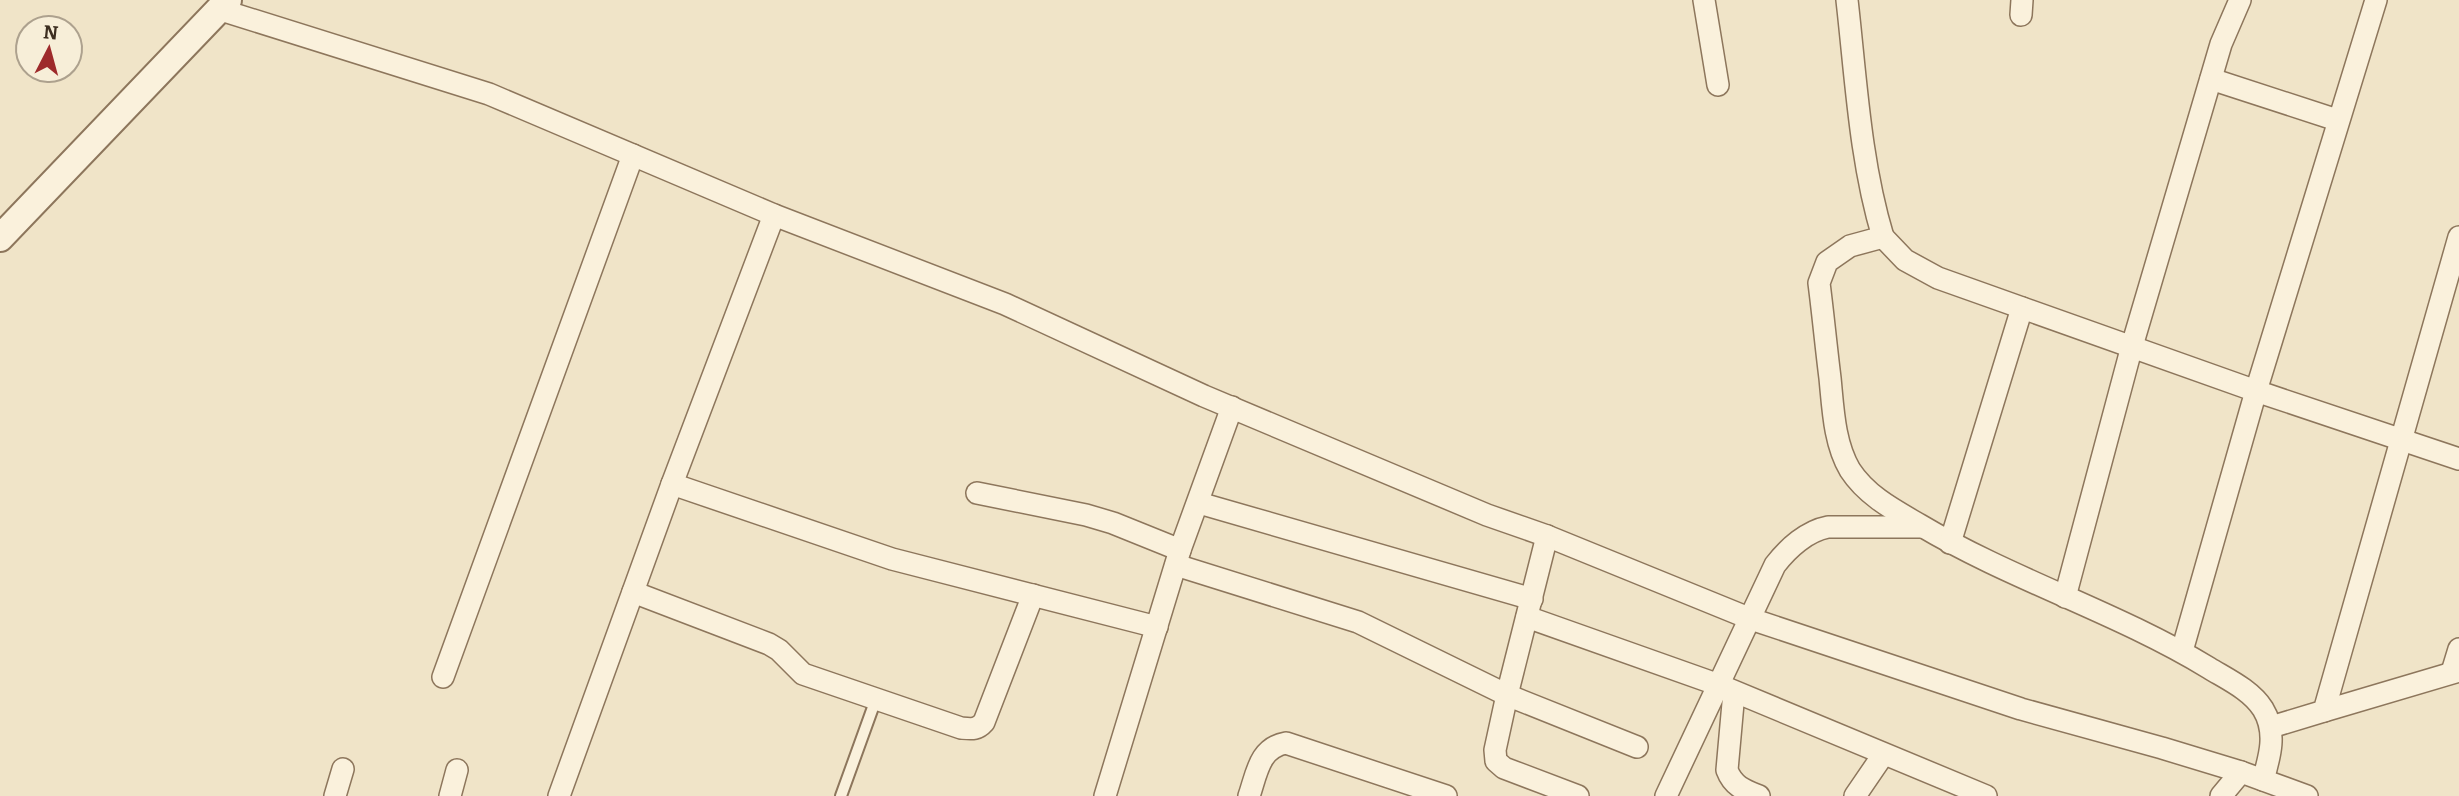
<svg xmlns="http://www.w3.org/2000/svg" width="2459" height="796" viewBox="0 0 2459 796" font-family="Bitter,serif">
<rect width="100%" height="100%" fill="#f0e4c8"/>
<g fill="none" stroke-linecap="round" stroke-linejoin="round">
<g stroke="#8d765c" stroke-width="14">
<polyline id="service" points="841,796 876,699"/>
</g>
<g stroke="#8d765c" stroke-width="24">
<g id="minor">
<polyline points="1704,0 1718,85"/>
<path d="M1847,0C1856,79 1860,161 1883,237L1850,246L1827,262L1819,283C1823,314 1826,346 1830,378C1833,408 1834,443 1850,470C1867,496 1894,510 1920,525C2012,580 2117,612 2209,668C2227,679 2251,690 2263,709C2277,732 2270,756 2263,780"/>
<polyline points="2376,0 2256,391 2459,459"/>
<polyline points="221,10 489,94 774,215 1005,304 1204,396 1487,515 1547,536 1751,619 2021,709 2162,748 2241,772 2307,796"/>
<polyline points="2021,15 2022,0"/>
<polyline points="2211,79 2337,120"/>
<polyline points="1883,237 1905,260 1938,278 2256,391 2182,651"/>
<polyline points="672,484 892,559 1157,627"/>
<polyline points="977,493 1086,515 1113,523 1180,550"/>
<polyline points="1199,503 1532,599"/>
<polyline points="1547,536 1507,695 1495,750 1496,761 1504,768 1578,796"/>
<polyline points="1950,543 2022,308"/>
<polyline points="1176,565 1358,622 1507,695 1637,747"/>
<path d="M633,592L769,644L779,650L803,674L961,728C972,729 977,730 984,722L1033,595"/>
<polyline points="2065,597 2132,346 2221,44 2240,0"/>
<polyline points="1527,617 1719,685 1986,796"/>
<polyline points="2452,672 2459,649"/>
<polyline points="443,677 633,155"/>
<path d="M1734,692L1727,770C1733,786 1744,790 1759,796"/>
<polyline points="2324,711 2459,671"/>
<polyline points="2271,727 2324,711 2459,237"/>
<polyline points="335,796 343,769"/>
<polyline points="450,796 457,770"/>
<polyline points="559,796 672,484 774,215"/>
<polyline points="1105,796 1180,550 1232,407"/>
<path d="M1249,796C1257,773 1259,748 1286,743L1446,796"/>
<path d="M1666,796L1775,565C1788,548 1807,531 1828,527H1921"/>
<polyline points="1855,796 1883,755"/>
<polyline points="2221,796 2241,772"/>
</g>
</g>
<g stroke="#8d765c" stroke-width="30">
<polyline id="tertiary" points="0,238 228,0"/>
</g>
<use href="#service" stroke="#faf1dc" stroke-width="10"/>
<use href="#minor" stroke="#faf1dc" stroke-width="21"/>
<use href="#tertiary" stroke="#faf1dc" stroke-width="26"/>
</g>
<g transform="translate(49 49) rotate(6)"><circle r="33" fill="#f7eed8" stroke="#ada18e" stroke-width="2"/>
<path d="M0-5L12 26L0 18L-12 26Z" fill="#9e2a2b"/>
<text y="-10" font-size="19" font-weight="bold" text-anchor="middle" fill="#3d2e20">N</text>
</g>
</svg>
